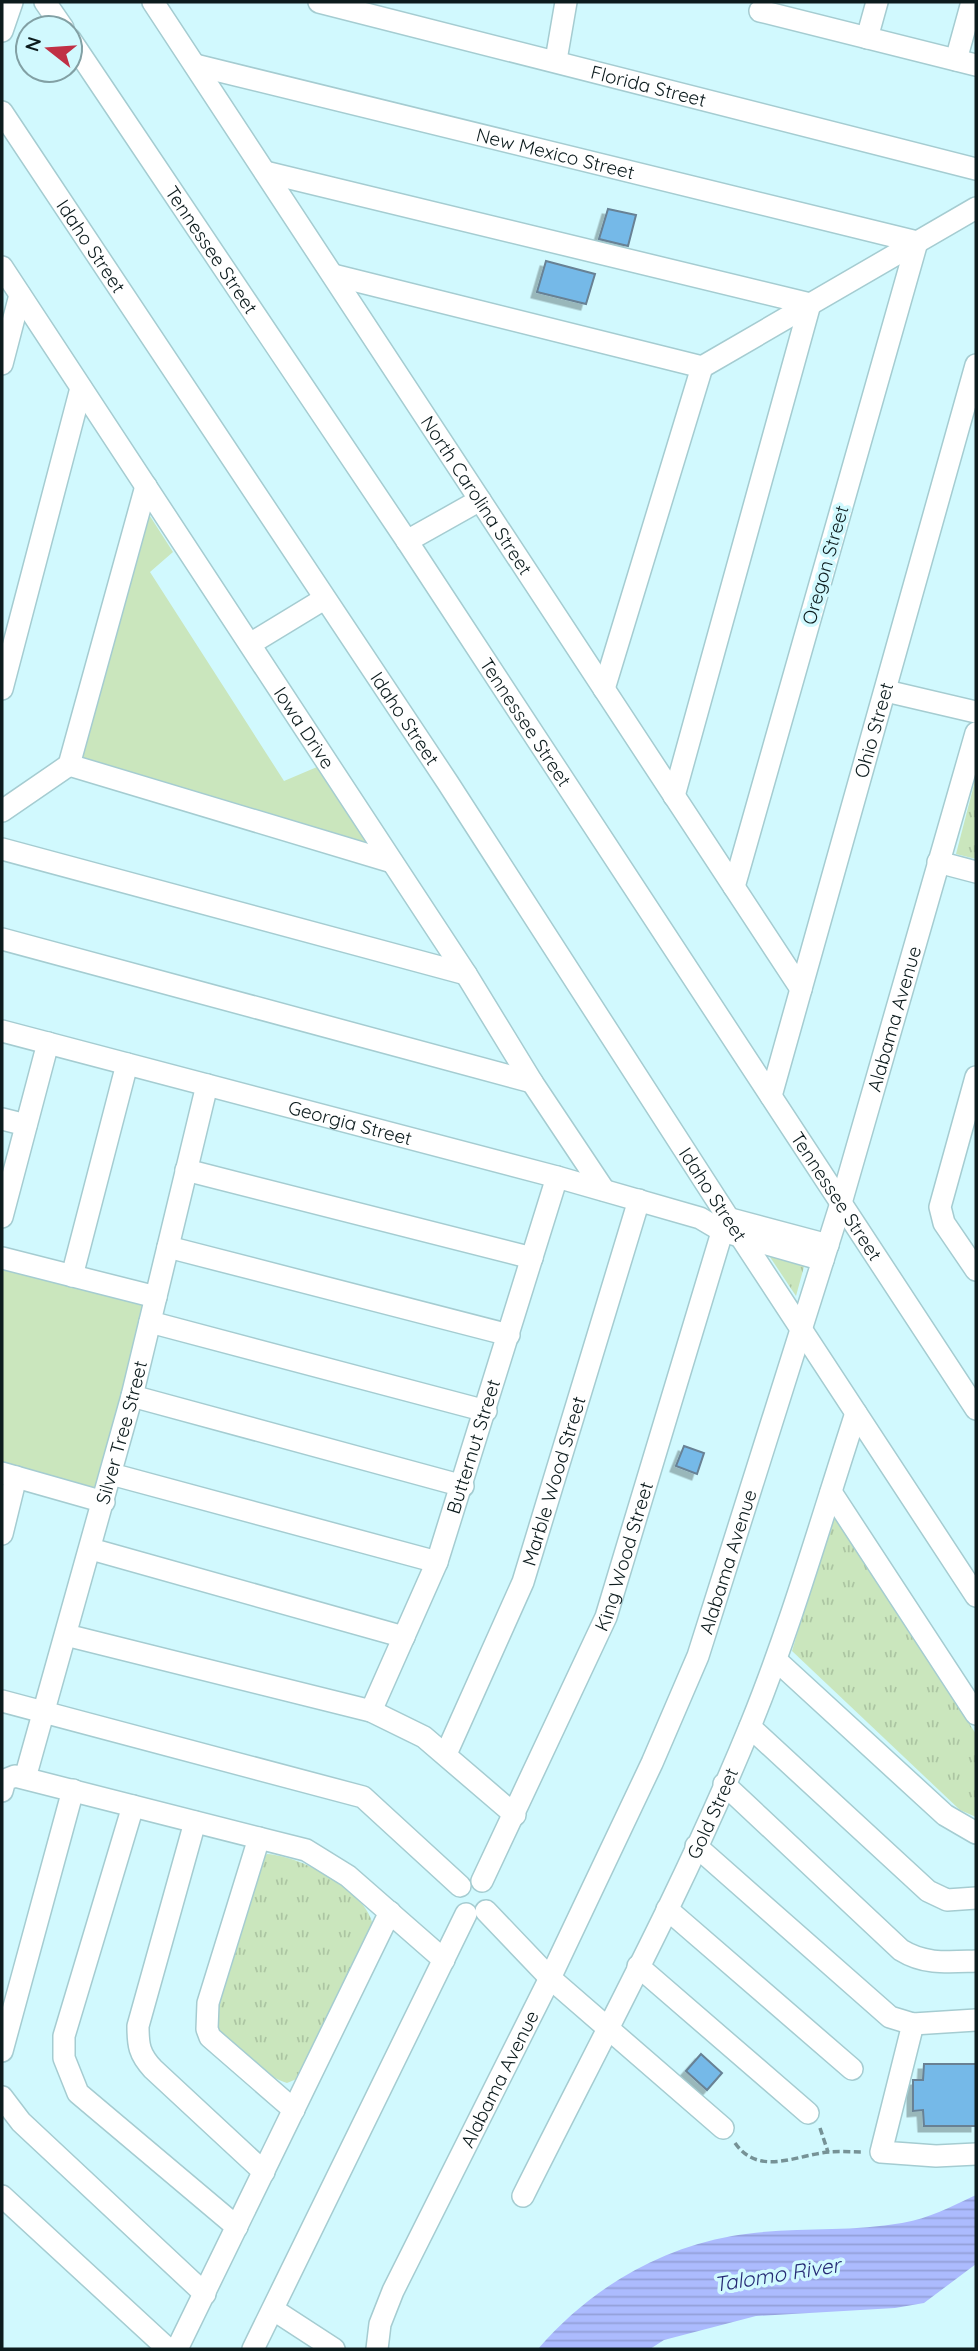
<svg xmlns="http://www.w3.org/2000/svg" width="978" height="2351" viewBox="0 0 978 2351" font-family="Quicksand,sans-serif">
<defs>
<pattern id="grass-tufts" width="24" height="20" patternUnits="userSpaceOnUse" patternTransform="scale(1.75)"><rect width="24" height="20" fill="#cae6bd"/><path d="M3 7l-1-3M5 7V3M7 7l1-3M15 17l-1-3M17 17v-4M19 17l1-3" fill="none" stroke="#acc5a2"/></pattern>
<pattern id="water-rules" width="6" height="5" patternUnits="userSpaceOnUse" patternTransform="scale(1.75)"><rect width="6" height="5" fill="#acbbfe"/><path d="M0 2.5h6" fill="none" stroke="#93a0d9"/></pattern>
<filter id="shadow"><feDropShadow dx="-5.5" dy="5.5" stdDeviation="0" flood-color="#0004"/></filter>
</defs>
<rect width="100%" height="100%" fill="#d1f9fe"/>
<g fill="url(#grass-tufts)">
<polygon points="976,777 976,859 956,854"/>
<polygon points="766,1251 805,1263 796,1296"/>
<polygon points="833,1513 976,1734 976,1817 960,1810 792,1651"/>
<path d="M267,1854C301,1856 366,1890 373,1925L299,2078L287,2083C268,2077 235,2053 222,2037C216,2028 217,2014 217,2004L259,1862Z"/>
</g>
<g fill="#cae6bd">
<polygon points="148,513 173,552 150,572 284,781 317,767 370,847 81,759"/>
<polygon points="2,1267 145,1304 98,1490 2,1466"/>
</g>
<path fill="url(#water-rules)" d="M976,2195V2264L924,2303L895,2308L756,2316L664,2340L650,2349H538C589,2290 655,2250 732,2236C787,2226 846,2233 902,2223C928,2219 952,2206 976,2195Z"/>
<g fill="#75b9e8" stroke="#678194" stroke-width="2" filter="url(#shadow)">
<polygon points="608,209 636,215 628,246 599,239"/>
<polygon points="546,261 595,274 586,304 537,292"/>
<polygon points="684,1446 704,1453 697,1474 676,1466"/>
<polygon points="701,2054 722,2073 707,2090 686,2071"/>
<polygon points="924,2064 976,2064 976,2126 924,2126 923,2110 913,2111 913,2080 923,2080"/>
</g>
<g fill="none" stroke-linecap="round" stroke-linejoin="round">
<g stroke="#a5ccd1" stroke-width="24">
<g id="minor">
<polyline points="45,2 63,28"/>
<path id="s1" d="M153,2L801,989"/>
<path id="s2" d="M319,2L976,169"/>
<polyline points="760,11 976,65"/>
<polyline points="2,31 12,2"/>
<polyline points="867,38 877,2"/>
<path id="s3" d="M70,39L407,541L976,1409"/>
<polyline points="556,60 566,2"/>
<polyline points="956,60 972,2"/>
<path id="s4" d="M195,65L917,242L734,887"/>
<path id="s5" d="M2,112L448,783L727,1216L976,1596"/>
<polyline points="265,172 810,304 674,796"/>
<path id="s6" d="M2,267L466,974L532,1082L604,1190"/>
<polyline points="333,275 702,367"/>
<polyline points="2,364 20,295"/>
<polyline points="702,367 976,208"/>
<polyline points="407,541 480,500"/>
<polyline points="250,644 324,599"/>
<polyline points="2,689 81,388"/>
<polyline points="604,689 702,367"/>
<polyline points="886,691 976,712"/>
<polyline points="69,765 392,862"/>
<polyline points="69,765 146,486"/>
<polyline points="2,811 69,765"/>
<polyline points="2,849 466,974"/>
<polyline points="938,862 976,872"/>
<polyline points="2,939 532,1082"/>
<path id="s7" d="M2,1031L557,1177L700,1218L722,1231L823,1260"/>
<polyline points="976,1077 940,1207 944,1223 976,1270"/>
<path id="s8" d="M771,1096L976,365"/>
<polyline points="2,1119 26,1125"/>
<polyline points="186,1170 532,1258"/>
<polyline points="2,1217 48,1043"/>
<polyline points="723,1217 828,1245"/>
<polyline points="168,1247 509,1335"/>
<polyline points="2,1258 156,1297"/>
<polyline points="72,1276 127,1064"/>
<polyline points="150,1322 486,1411"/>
<polyline points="132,1396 463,1486"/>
<polyline points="2,1473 104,1502"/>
<polyline points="111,1474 437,1562"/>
<polyline points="831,1492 976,1714"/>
<polyline points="2,1534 16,1477"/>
<polyline points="91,1549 404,1637"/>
<polyline points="66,1635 371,1711 424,1737 515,1815"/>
<polyline points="776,1660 945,1815 976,1833"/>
<polyline points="2,1701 363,1797 460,1886"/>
<path id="s9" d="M371,1711L437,1562L557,1177"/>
<polyline points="750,1727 928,1891 947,1900 976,1898"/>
<path id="s10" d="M446,1754L523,1582L639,1200"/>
<path id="s11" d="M25,1778L132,1396L207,1085"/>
<path d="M724,1784L901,1950C925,1965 949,1962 976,1961"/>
<polyline points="2,1791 5,1780 15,1776 306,1850 348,1876 444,1960"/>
<polyline points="133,1806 64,2036 64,2058 78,2093 237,2227"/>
<path d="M195,1822L138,2026C138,2045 139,2054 153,2069L264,2172"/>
<polyline points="259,1838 208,2003 207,2029 210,2037 294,2110"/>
<polyline points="696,1846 890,2017 913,2024 976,2020"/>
<path id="s12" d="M482,1881L606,1617L726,1219"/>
<polyline points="667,1909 852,2069"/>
<polyline points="486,1911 550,1978 723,2128"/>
<polyline points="638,1966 808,2113"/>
<polyline points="913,2024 881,2152 936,2156 976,2154"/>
<polyline points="2,2051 73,1790"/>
<polyline points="2,2097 21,2122 205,2294"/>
<polyline points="2,2196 168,2349"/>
<path id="s13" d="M523,2196C601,2040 685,1886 751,1724C792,1623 822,1517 856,1413"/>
<polyline points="274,2310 334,2349"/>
<polyline points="177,2349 390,1912"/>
<polyline points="253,2349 466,1914"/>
<path id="s14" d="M377,2349L380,2324L393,2291L550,1978L652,1763L698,1656L841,1203L976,733"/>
</g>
</g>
<g stroke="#769296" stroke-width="3.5" stroke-dasharray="7 3.5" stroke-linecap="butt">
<polyline points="820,2128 828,2152"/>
<path d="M735,2143C759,2177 796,2155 829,2152C840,2151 852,2152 863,2152"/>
</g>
<use href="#minor" stroke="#fff" stroke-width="21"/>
</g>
<g text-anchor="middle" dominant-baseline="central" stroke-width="7" stroke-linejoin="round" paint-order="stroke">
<g font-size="19" fill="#0c1b1d" stroke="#d1f9fe">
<text stroke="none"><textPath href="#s2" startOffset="340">Florida Street</textPath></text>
<text stroke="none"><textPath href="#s4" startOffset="371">New Mexico Street</textPath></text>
<text stroke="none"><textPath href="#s5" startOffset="161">Idaho Street</textPath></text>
<text stroke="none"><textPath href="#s3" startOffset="254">Tennessee Street</textPath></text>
<text stroke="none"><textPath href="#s1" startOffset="590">North Carolina Street</textPath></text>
<text transform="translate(825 565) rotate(-74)">Oregon Street</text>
<text stroke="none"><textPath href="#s5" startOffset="728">Idaho Street</textPath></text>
<text stroke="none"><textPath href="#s3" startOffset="821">Tennessee Street</textPath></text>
<text stroke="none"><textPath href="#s6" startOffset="551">Iowa Drive</textPath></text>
<text stroke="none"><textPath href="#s8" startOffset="380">Ohio Street</textPath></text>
<text stroke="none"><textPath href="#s14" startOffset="1432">Alabama Avenue</textPath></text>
<text stroke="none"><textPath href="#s7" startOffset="360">Georgia Street</textPath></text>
<text stroke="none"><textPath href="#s5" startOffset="1295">Idaho Street</textPath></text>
<text stroke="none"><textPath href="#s3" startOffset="1388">Tennessee Street</textPath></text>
<text stroke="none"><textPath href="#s11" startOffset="359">Silver Tree Street</textPath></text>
<text stroke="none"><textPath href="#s9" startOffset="284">Butternut Street</textPath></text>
<text stroke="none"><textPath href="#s10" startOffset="294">Marble Wood Street</textPath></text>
<text stroke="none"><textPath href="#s12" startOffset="355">King Wood Street</textPath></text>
<text stroke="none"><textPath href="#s14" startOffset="864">Alabama Avenue</textPath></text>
<text stroke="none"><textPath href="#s13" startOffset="427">Gold Street</textPath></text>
<text stroke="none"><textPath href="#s14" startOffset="298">Alabama Avenue</textPath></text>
</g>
<g font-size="21" font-style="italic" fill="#252a75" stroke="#d1f9fe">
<text transform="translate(777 2274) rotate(-9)">Talomo River</text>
</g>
</g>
<rect width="978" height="2351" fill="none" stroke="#0c1b1d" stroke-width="7"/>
<g transform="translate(49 49) rotate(287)"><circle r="33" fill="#d1f9fe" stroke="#82a0a4" stroke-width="2"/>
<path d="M0-5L12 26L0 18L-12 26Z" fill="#c03045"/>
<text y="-10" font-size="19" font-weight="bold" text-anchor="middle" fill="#0c1b1d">N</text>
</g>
</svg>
